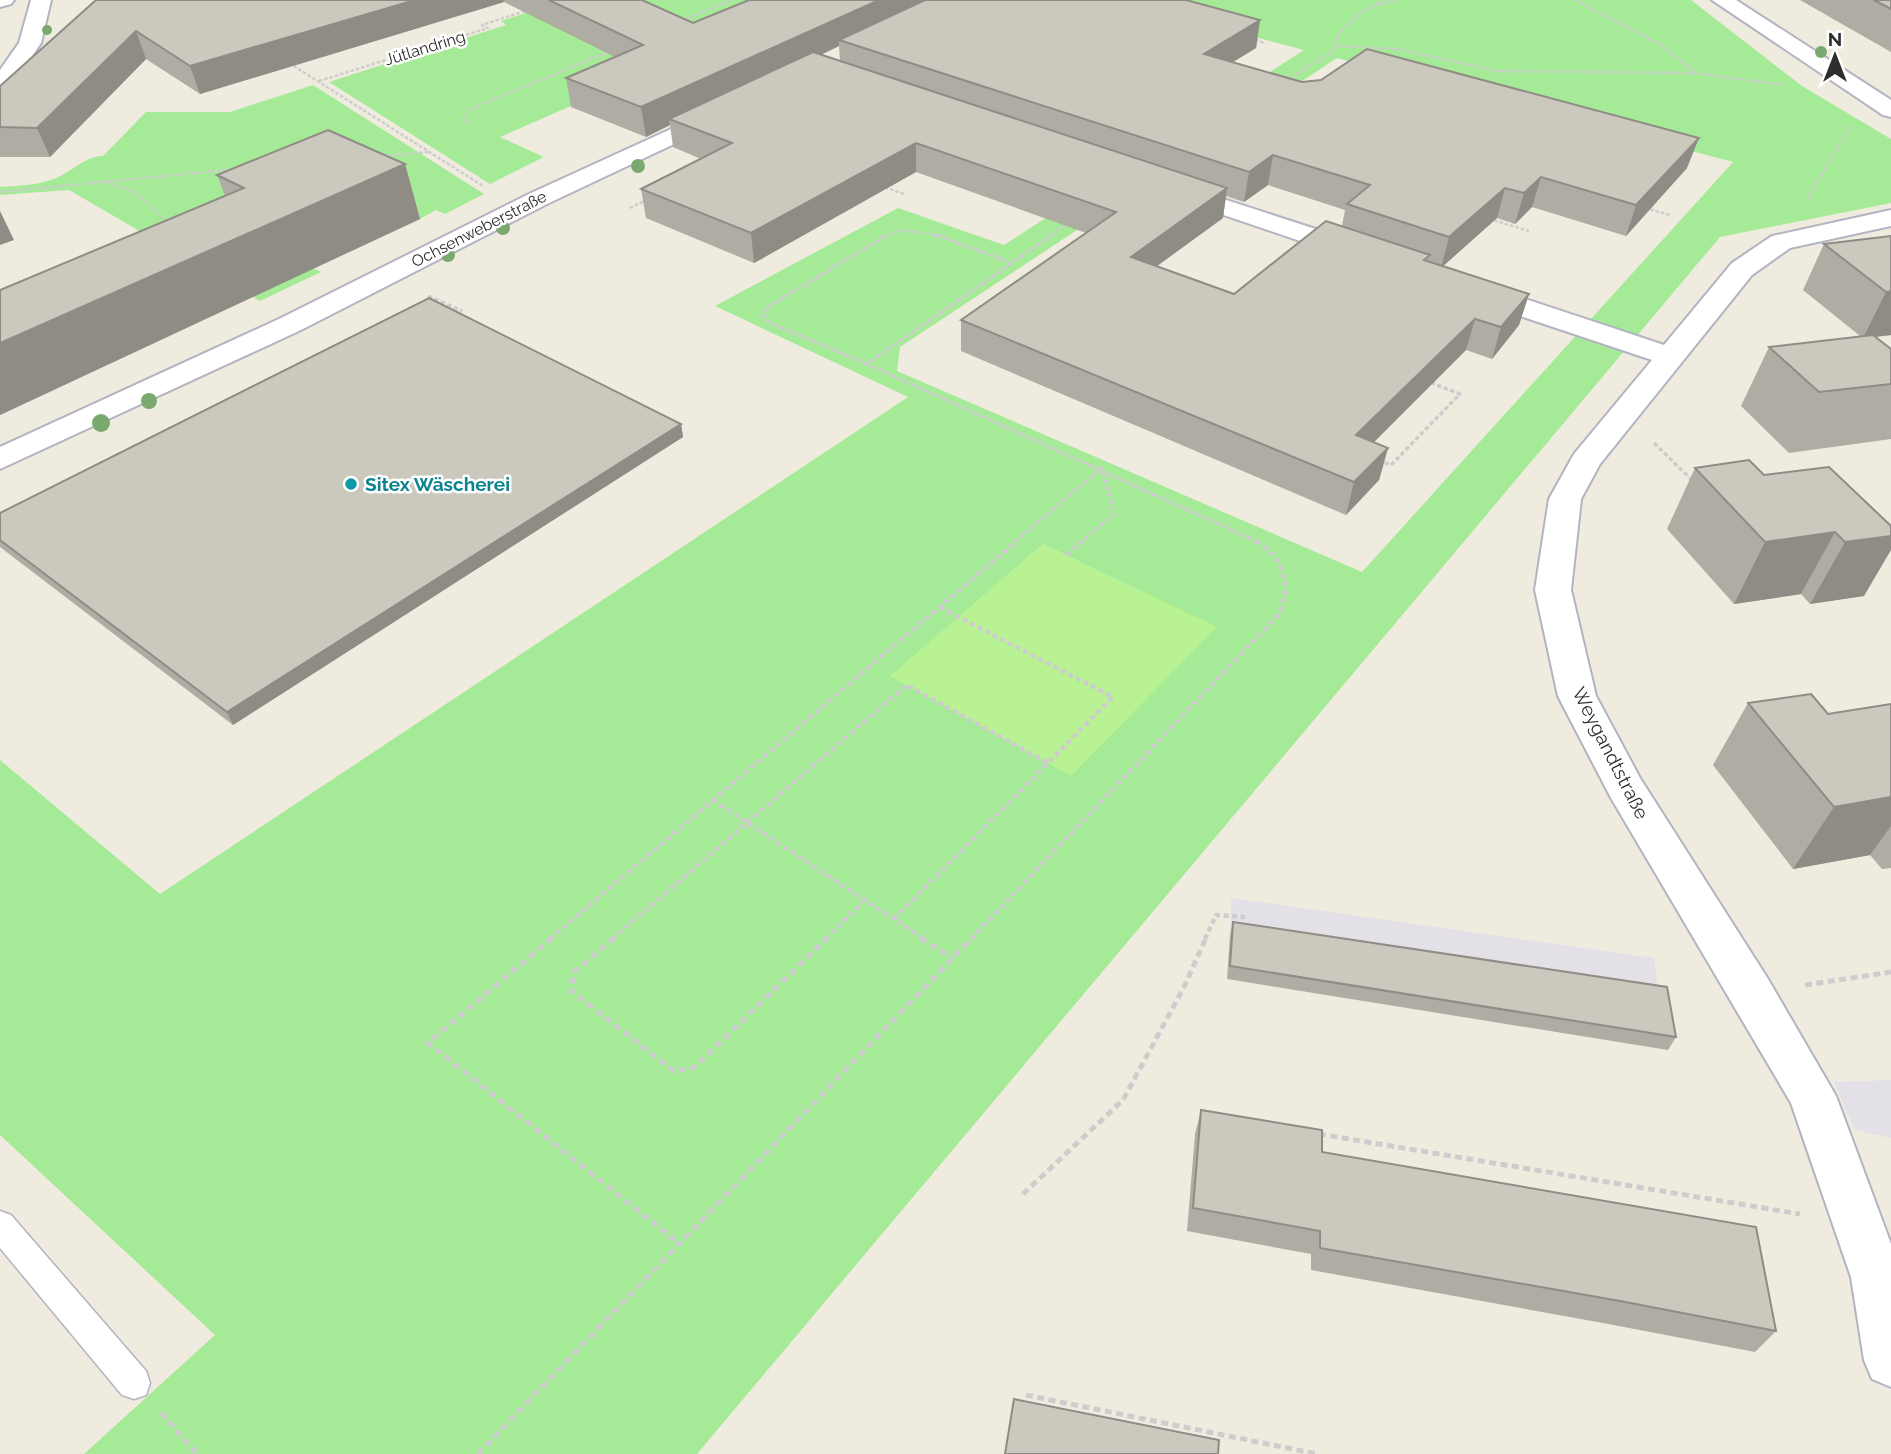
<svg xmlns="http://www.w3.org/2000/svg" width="1891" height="1454" viewBox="0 0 1891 1454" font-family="Raleway,sans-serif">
<rect width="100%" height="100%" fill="#f0ebdf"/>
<g fill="#e3e0e8">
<polygon points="1231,898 1654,958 1659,1000 1453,970 1456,1016 1398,1005 1230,935"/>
<polygon points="1891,1080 1891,1138 1855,1130 1834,1082"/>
</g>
<g fill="#a5ea97" fill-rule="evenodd">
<polygon points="566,0 813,0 500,137 544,157 490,184 329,82 506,25 501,21"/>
<path d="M1117,0H1691L1802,86L1891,139V203L1720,237L697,1454H84L215,1335L0,1135V760L160,894L908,397L715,306L898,208L1004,245L1304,50ZM1337,58L1733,162L1362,572L897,371L900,347ZM1043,544L1216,628L907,685L891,676Z"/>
<path d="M313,85L484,194L445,214L436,210L420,219L238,230L321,272L260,301L69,190L0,195V187C18,186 37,185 54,179C72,172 85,156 103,156L146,112H230Z"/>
</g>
<polygon fill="#b8f292" points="1043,544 1217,627 1071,776 890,676"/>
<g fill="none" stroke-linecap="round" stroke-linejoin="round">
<g stroke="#b3b3c2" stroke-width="3">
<polygon id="service" points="0,1211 11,1215 146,1371 150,1383 146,1395 134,1399 122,1395 0,1248"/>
</g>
<g stroke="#b3b3c2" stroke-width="4">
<g id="minor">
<polygon points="0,0 14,0 11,4 0,7"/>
<polygon points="31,0 51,0 41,43 8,91 0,93 0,70 19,43"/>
<polygon points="1712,0 1736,0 1891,100 1891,117 1883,115"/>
<polygon points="717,108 728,115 725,120 549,203 301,330 0,469 0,447 281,318 531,193"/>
<polygon points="1174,183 1368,246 1372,252 1368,258 1350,258 1165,195 1162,190 1165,185"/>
<polygon points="1891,210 1891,226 1790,248 1752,275 1600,464 1581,499 1571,590 1596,696 1640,778 1768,979 1836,1096 1891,1244 1891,1387 1872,1379 1864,1360 1851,1277 1791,1103 1611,798 1558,696 1535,590 1549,499 1574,454 1652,360 1466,298 1462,292 1466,286 1486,286 1664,345 1732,263 1772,236"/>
</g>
</g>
<g stroke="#cdcdcd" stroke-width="2.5" stroke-dasharray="3.5 2" stroke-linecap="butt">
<polyline points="1575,0 1661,45 1696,73 1783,85"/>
<polyline points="1378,5 1398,0"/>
<polyline points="680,22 731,0"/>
<polyline points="1255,40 1265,43"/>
<polyline points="1337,46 1396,49 1498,71 1696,73"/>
<polyline points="289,63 483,186"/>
<polyline points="319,81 488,28 482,25 528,10"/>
<polyline points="1286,81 1332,51 1339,34 1352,20 1381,0"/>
<polyline points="469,123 463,120 468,110 608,52"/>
<polyline points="381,156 430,152"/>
<polyline points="106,182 136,193 170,223"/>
<polyline points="885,187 904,194"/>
<polyline points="0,192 236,169"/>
<polyline points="1807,199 1851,126"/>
<polyline points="630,208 648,199"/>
<polyline points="1645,208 1670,215"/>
<polyline points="1489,219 1529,231"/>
<polyline points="884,236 903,230 941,236"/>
<polyline points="1049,236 1070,222"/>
</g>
<g stroke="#cdcdcd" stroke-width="3.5" stroke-dasharray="4.5 2.5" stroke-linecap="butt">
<polyline points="936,235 1009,262"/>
<polyline points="1052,235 867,364 1258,542"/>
<polyline points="428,296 462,311"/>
<polyline points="867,364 768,322 762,314 768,307 887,235"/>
<polyline points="1654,443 1693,481"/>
<polyline points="1378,460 1391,465 1460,394 1429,382"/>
<polyline points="1015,542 1102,468 1114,514 1081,542"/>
</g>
<g stroke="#cdcdcd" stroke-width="4.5" stroke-dasharray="5 3.5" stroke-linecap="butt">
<polyline points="1066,555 1083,541"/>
<polyline points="713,800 924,939"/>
<polyline points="894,919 1113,697 939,607"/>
<polyline points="550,939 1017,541"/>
<polyline points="612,939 907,685 1048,763"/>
<polyline points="825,939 865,900"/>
<path d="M971,939L1279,614C1292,582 1284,560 1256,541"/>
<polyline points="1205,939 1216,915 1245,917"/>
</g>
<g stroke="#cdcdcd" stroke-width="5" stroke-dasharray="7 4.5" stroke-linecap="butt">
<polyline points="552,938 428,1043 681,1245"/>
<polyline points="614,938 574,972 571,991 674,1071 695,1067 827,938"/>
<polyline points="921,938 952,958"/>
<polyline points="1805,985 1891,972"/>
<polyline points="1319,1134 1800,1214"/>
<polyline points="1023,1194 1123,1100 1184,987 1206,938"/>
<polyline points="1026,1395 1317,1454"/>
<polyline points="161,1413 197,1454"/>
<polyline points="478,1454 972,938"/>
</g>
<use href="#service" fill="#fff" fill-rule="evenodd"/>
<use href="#minor" fill="#fff" fill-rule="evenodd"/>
</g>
<g fill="#79a96f">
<circle cx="47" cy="30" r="5"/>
<circle cx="1821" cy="52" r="6"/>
<circle cx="638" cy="166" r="7"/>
<circle cx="503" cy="228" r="7"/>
<circle cx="448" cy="255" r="7"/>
<circle cx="149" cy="401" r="8"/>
<circle cx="101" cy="423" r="9"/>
</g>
<g fill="#afaca3" fill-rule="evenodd">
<path d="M96,0H642L693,23L1260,20L1256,48L1233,62L1302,82L1687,168L1626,236L1532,207L1515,224L1497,218L1443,266L1529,294L1519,325L1492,359L1466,350L1374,442L1388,448L1379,480L1346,515L961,351V320L1086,233L916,172L754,263L646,218L641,189L701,159L673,147L670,125L646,137L571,107L566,78L615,57L504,2L200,94L146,59L50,157H0V86ZM839,46L840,61L821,55ZM1268,185L1345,210L1342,226L1234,294L1157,266L1223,218L1226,196L1244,202Z"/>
<polygon points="1800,0 1891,0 1891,52"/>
<polygon points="405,164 420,219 0,415 0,290 225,196 217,175"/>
<polygon points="1891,236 1891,335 1876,337 1891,349 1891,439 1789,453 1741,406 1769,347 1860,336 1803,290 1824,244"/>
<polygon points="681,424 683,437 233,725 0,547 0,513"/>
<polygon points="1829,467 1864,596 1810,604 1801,594 1734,604 1667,529 1695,468 1764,475"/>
<polygon points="1748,703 1828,714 1891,704 1891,868 1882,869 1870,855 1793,869 1713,765"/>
<polygon points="1233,922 1676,1037 1668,1050 1227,979 1230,935"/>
<polygon points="1201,1110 1322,1152 1776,1331 1755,1352 1603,1323 1311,1270 1311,1254 1187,1231 1195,1134"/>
</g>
<g fill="#8e8c85">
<polygon points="415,0 503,0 504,2 200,94 190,66"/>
<polygon points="879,0 938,0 839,40 839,46 677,122 669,119 670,125 646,137 641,107"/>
<polygon points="1260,20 1256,48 1200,82 1204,54"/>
<polygon points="136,31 146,59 50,157 37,128"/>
<polygon points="1699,138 1687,168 1626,236 1636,205"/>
<polygon points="916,143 916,172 754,263 751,233"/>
<polygon points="1273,155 1268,185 1244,202 1249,172"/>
<polygon points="405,164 420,219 0,415 0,343"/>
<polygon points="1541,177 1532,207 1515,224 1524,193"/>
<polygon points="1227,188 1223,218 1128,287 1131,257"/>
<polygon points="1505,188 1497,218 1441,268 1449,237"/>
<polygon points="0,211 14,240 0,245"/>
<polygon points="1891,291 1891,335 1863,338 1886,292"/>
<polygon points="1529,294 1519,325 1492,359 1501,327"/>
<polygon points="1475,319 1466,350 1348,468 1356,435"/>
<polygon points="681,424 683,437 233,725 227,712"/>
<polygon points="1388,448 1379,480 1346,515 1354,482"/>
<polygon points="1835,532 1801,594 1734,604 1765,542"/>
<polygon points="1891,536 1891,550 1864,596 1810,604 1845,542"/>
<polygon points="1891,797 1891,826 1870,855 1793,869 1834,807"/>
</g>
<g fill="#cbc8be" stroke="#8e8c85" stroke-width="2">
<polygon points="96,0 415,0 190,66 136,31 37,128 0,127 0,86"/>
<polygon points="549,0 642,0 693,23 749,0 879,0 641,107 566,78 643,45"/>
<polygon points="925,0 1186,0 1260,20 1204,54 1302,82 1321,80 1367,49 1699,138 1636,205 1541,177 1524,193 1505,188 1449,237 1347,204 1370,185 1273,155 1249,172 839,40"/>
<polygon points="1874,0 1891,0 1891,9"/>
<polygon points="813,52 1227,188 1131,257 1234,294 1326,221 1430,255 1424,260 1529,294 1501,327 1475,319 1356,435 1388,448 1354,482 961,320 1116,212 916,143 751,233 641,189 732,143 669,119"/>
<polygon points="328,130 405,164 0,343 0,290 244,188 217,175"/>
<polygon points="1891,236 1891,291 1886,292 1824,244"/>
<polygon points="429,298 681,424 227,712 0,540 0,513"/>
<polygon points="1873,335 1891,349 1891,384 1819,392 1769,347"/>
<polygon points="1749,460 1764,475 1829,467 1891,526 1891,536 1845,542 1835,532 1765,542 1695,468"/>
<polygon points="1811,694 1828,714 1891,704 1891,797 1834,807 1748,703"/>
<polygon points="1233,922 1667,987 1676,1037 1230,966"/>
<polygon points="1201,1110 1322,1130 1322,1152 1756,1227 1776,1331 1620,1301 1320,1248 1320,1231 1193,1208"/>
<polygon points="1014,1399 1219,1440 1218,1454 1005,1454"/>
</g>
<circle fill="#0f9aa8" stroke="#fff" stroke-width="2.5" cx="351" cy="484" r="7"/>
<g text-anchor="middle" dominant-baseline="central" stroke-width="5" stroke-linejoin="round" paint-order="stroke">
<g font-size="16" fill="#2d2d2d" stroke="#fff">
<text transform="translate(425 48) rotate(-17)">Jütlandring</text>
<text transform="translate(479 229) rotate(-27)">Ochsenweberstraße</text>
</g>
<g font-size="19" font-weight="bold" fill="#0d838f" stroke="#fff" text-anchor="start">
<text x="365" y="484">Sitex Wäscherei</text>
</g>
<g font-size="19" fill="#2d2d2d" stroke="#fff">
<text transform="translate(1611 753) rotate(63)">Weygandtstraße</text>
</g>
</g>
<g transform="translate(1835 56)" stroke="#ffffff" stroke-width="5" paint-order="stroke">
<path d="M0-5L12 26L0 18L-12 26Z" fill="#2d2d2d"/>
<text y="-10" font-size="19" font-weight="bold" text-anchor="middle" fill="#2d2d2d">N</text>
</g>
</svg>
